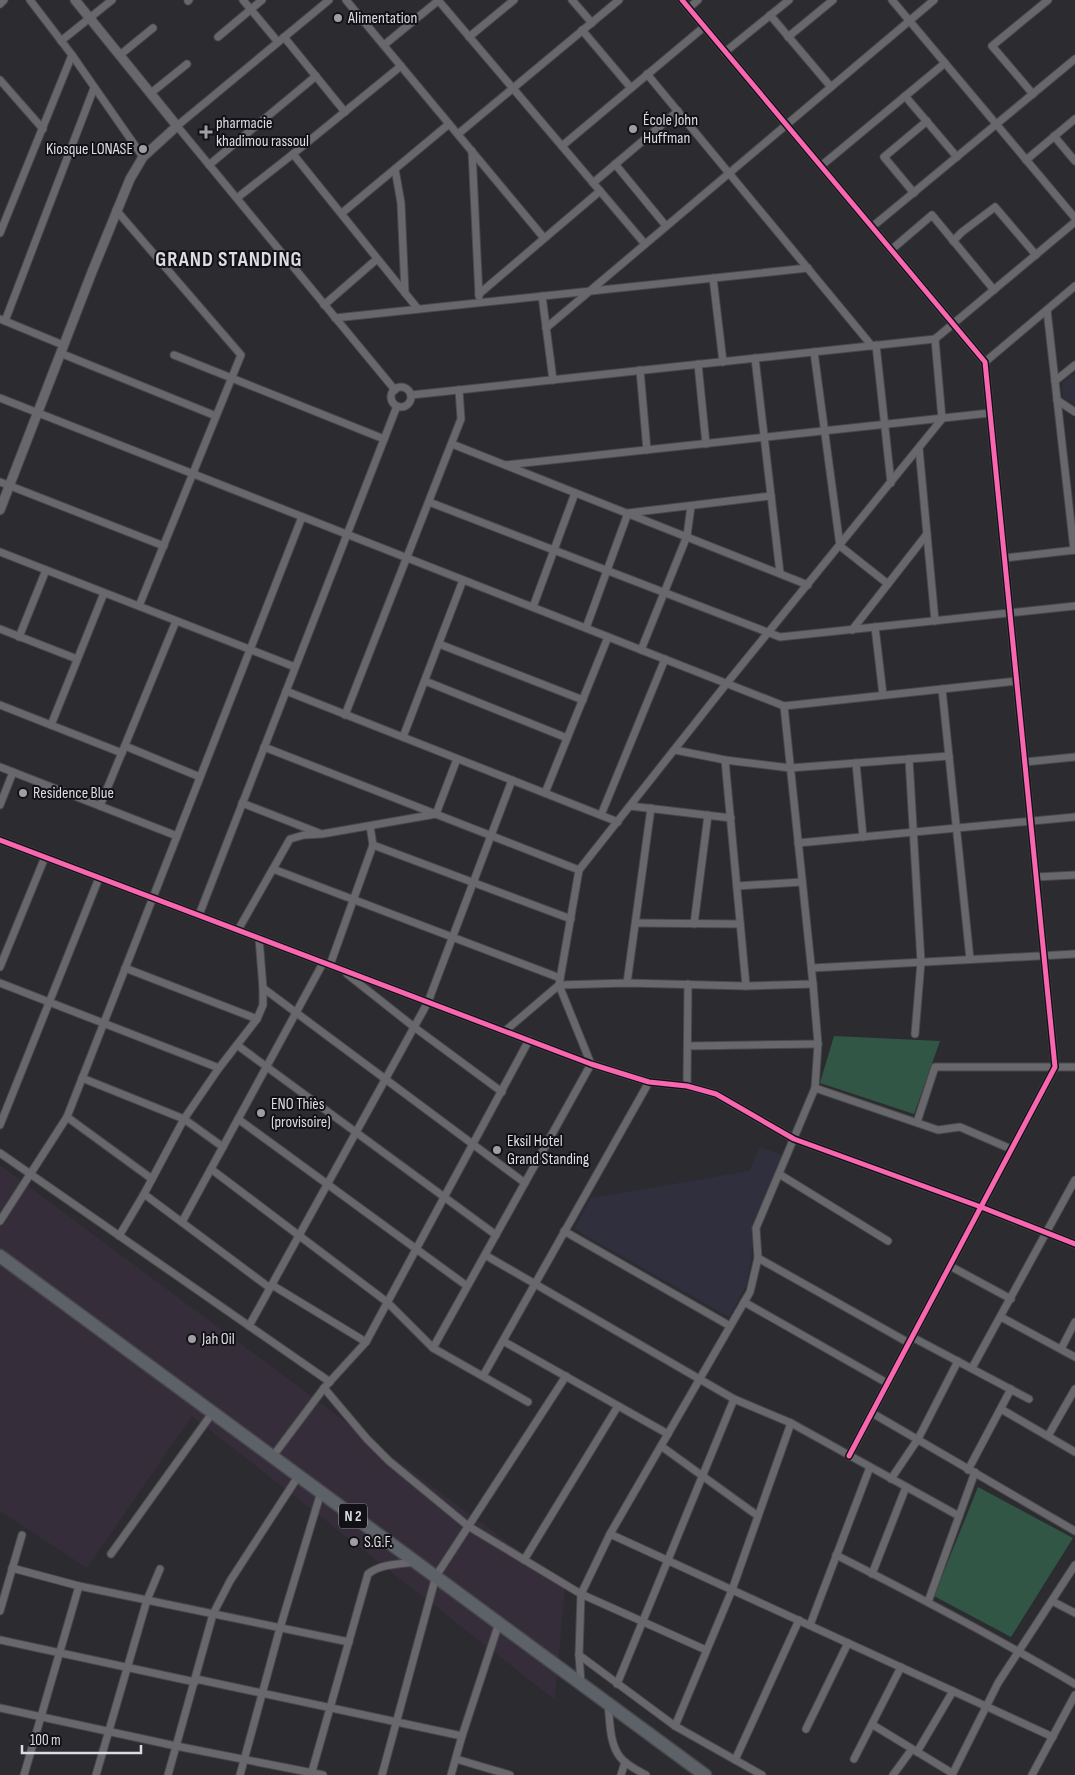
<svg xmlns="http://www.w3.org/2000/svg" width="1075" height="1775" viewBox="0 0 1075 1775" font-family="'Sofia Sans Condensed',sans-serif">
<rect width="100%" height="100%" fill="#2b2b30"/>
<polygon fill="#362d3a" points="0,1165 565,1585 555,1700 192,1416 87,1568 0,1511"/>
<g fill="#302f3e">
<polygon points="1075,373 1075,405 1063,397 1063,382"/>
<polygon points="760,1147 784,1156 752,1225 754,1237 747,1284 729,1317 574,1229 591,1198 749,1171"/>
</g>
<g fill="#315646">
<polygon points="834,1036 940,1041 914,1114 820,1083"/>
<polygon points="978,1487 1073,1538 1011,1637 934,1596"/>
</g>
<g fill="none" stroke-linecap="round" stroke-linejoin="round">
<g stroke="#48484c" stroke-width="9">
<g id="minor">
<polyline points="30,0 72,55 143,157"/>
<polyline points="243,0 278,42"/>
<polyline points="329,0 177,126 395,390"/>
<polyline points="346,0 544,238"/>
<polyline points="438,0 645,244"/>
<polyline points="572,0 592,23"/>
<polyline points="682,0 985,362 1055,1067 849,1456"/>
<polyline points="892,0 1075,218"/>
<polyline points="188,1 189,0"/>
<polyline points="0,4 4,0"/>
<polyline points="689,8 698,0"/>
<polyline points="770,15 831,87"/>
<polyline points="582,30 631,88"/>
<polyline points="218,37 262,0"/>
<polyline points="284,37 345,112"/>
<polyline points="469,37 514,0"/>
<polyline points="788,37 833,0"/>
<polyline points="61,41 112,0"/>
<polyline points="384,45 439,0"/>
<polyline points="725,52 789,0"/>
<polyline points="120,55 153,28"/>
<polyline points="647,74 872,346"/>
<polyline points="0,80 43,129"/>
<polyline points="151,93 187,64"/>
<polyline points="1033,94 992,46 1048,0"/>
<polyline points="905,96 957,157"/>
<polyline points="458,134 619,0"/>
<polyline points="1054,136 1075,161"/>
<polyline points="562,146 704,27"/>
<polyline points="472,151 479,296"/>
<polyline points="293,154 418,309"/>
<polyline points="1026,160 1075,119"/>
<polyline points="615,164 666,226"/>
<polyline points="209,165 316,76"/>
<polyline points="821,166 945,63"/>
<polyline points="395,169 401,203 405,293"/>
<polyline points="593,183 678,111"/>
<polyline points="914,193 884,157 927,121"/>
<polyline points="237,198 293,154 401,66"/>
<polyline points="116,210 241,355 139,606"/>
<polyline points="342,213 449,124"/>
<polyline points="872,227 1075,59"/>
<polyline points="0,233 72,55"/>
<polyline points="953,241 962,232 995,207 1036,255"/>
<polyline points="891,250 932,215 994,290"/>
<polyline points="713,278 723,362"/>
<polyline points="479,294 600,191"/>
<polyline points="542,296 553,380"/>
<polyline points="324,305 377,259"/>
<polyline points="1047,310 1074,550"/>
<polyline points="335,318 808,268"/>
<polyline points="0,319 63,345"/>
<polyline points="5,321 94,88"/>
<polyline points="546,328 934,0"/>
<polyline points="876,345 891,483"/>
<polyline points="814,352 840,546 888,584"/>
<polyline points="60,353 216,416"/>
<polyline points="174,355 384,439"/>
<polyline points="755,358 780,573"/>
<polyline points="985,362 1075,286"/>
<polyline points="698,364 706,444"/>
<polyline points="640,370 647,450"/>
<polyline points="1055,381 1075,365"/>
<circle cx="401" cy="397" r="10"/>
<polyline points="411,395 935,339 1075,222"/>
<polyline points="0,398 784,706 1017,681"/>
<polyline points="1057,400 1075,412"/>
<polyline points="452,444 808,585"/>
<polyline points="919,448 935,621"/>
<polyline points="506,465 990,413"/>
<polyline points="0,482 164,546"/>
<polyline points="429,502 780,637 1075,606"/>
<polyline points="0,552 295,667"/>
<polyline points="1005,558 1075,550"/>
<polyline points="533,607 575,493"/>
<polyline points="875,627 883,695"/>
<polyline points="586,628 628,513 771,496"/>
<polyline points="0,629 77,659"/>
<polyline points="852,630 927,534"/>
<polyline points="19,637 46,570"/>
<polyline points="439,644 583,700"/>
<polyline points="641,650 687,536 691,506"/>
<polyline points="425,681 567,738"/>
<polyline points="942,689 970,959"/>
<polyline points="286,691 618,822"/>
<polyline points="0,705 122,753"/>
<polyline points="345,715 461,419 459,390"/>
<polyline points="51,725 104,593"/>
<polyline points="403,737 463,580"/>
<polyline points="125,746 200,777"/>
<polyline points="264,747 579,870"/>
<polyline points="675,750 725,760 790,768 949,756"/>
<polyline points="909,759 921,962 915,1034"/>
<polyline points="725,760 746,986"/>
<polyline points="1025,762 1075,757"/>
<polyline points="856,763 863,837"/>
<polyline points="0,767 177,836"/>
<polyline points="545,793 608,637"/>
<polyline points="242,803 319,833"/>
<polyline points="0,805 13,772"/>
<polyline points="100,806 176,621"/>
<polyline points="630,806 731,818"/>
<polyline points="601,815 665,659"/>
<polyline points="0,840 591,1064 649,1082 687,1086 716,1094 794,1139 981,1207 1075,1244"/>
<polyline points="798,843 1075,817"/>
<polyline points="373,845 571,919"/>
<polyline points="273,869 560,978"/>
<polyline points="1036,877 1075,875"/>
<polyline points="737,886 802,882"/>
<polyline points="199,915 397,406"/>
<polyline points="636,923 740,924"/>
<polyline points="694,924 708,815"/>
<polyline points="238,930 290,839 304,835 322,834 436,814 457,759"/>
<polyline points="330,965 373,845 370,826"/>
<polyline points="0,967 45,857"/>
<polyline points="125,968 257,1019"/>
<polyline points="812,968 1075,954"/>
<polyline points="347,974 414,1027 502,1092"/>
<polyline points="0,983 219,1068"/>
<polyline points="627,983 651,808"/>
<polyline points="263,988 525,1183"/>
<polyline points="505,1031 559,985 627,983 746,986 813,984"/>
<polyline points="237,1045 496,1235"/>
<polyline points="688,1046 818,1044"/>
<polyline points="591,1064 559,985 579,870 727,683 942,419 935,339"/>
<polyline points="82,1078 184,1119 223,1147"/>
<polyline points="687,1086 688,984"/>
<polyline points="815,1088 938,1130 960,1127 1011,1149"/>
<polyline points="67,1117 152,1179"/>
<polyline points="238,1119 467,1286"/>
<polyline points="917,1122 935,1067 1075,1067"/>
<polyline points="0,1125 99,878"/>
<polyline points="0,1153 330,1382"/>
<polyline points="211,1169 387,1302 433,1348 528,1402"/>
<polyline points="779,1174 888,1241"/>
<polyline points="144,1194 270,1288"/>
<polyline points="0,1221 67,1117 302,517"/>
<polyline points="182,1222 323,963"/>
<polyline points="564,1231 730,1326"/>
<polyline points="119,1236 144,1194 184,1119 219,1068 257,1019 263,1005 263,988 259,938"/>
<polyline points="485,1255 734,1399 791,1423 959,1516"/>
<polyline points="758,1258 909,1343"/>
<polyline points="950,1266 1011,1299"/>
<polyline points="272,1285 366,1342"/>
<polyline points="744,1302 887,1383"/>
<polyline points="1001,1317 1075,1357"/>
<polyline points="249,1326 428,1002 512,780"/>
<polyline points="912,1337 1029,1399"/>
<polyline points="503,1341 668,1434"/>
<polyline points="433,1348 591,1064"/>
<polyline points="1061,1349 1075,1322"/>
<polyline points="972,1368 1075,1180"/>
<polyline points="483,1376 649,1082"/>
<polyline points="324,1388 367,1439 389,1461 468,1526 581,1594 706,1650"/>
<polyline points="1001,1409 1075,1452"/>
<polyline points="872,1413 1075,1531"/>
<polyline points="1048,1436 1075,1389"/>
<polyline points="661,1446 758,1516"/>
<polyline points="273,1456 324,1388 366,1342 529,1040"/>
<polyline points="968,1470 1011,1389"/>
<polyline points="891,1479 918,1439 958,1361"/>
<polyline points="610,1534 1053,1737"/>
<polyline points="111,1554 213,1412"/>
<path d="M836,1555C917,1596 997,1638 1075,1684"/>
<polyline points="524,1560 618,1406"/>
<polyline points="12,1568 79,1586 349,1642"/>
<polyline points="872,1574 906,1487"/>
<polyline points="1052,1601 1075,1613"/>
<polyline points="928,1602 975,1472"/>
<polyline points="0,1611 22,1535"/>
<polyline points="810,1625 870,1467"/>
<polyline points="0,1640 195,1682"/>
<polyline points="579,1655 675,1726 762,1775"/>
<polyline points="196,1679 462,1736"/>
<polyline points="581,1683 579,1655 581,1594 610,1534 750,1292 758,1258 756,1228 815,1088 818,1044 813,984 784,706"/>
<polyline points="617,1684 734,1399"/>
<path d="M608,1703C610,1720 609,1743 620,1757C626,1765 637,1770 646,1775"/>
<polyline points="0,1708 176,1746 323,1775"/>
<polyline points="873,1725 952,1773"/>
<polyline points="675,1726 732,1590 791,1423"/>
<polyline points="806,1729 848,1643"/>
<polyline points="917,1752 953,1691"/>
<polyline points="456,1759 510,1775"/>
<polyline points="854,1759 901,1667"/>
<polyline points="735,1760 799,1620"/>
<polyline points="24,1775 79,1586"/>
<polyline points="96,1775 147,1600 160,1569"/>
<polyline points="168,1775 213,1614 230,1581 299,1475"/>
<polyline points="240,1775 280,1628 321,1492"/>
<path d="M311,1775L368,1574C380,1564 399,1564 415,1562"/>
<polyline points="382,1775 436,1576 566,1376"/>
<polyline points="451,1775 462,1736 499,1623"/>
<polyline points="621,1775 625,1762"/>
<polyline points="893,1775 912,1749"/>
<polyline points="952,1775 998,1683 1075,1565"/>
<polyline points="1032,1775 1075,1695"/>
</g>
</g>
<g stroke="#48484c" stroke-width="11">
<polyline id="tertiary" points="0,510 92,272 130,179 143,157 177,126 75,0"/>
</g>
<g stroke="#48484c" stroke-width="15">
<polyline id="trunk" points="0,1256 705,1775"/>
</g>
<use href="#minor" stroke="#67676c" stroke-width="7"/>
<use href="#tertiary" stroke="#67676c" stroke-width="9"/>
<use href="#trunk" stroke="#5c6268" stroke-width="12"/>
<g stroke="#121216" stroke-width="8">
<g id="cycleway">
<polyline points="682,0 985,362 1055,1067 849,1456"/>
<polyline points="0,840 591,1064 649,1082 687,1086 716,1094 794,1139 981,1207 1075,1244"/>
</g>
</g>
<use href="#cycleway" stroke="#f766af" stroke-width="5"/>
</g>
<g fill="#9e9ea4" stroke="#121216" stroke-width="2">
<circle cx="338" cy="18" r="5"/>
<circle cx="633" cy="129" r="5"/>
<path d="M203.5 124.5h5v5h5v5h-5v5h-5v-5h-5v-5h5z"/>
<circle cx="143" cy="149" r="5"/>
<circle cx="23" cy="793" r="5"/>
<circle cx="261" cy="1113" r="5"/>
<circle cx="497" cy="1150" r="5"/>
<circle cx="192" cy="1339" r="5"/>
<circle cx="354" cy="1542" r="5"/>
</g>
<g text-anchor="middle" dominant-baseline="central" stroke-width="4" stroke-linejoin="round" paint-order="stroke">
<rect fill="#121216" stroke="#9f9fa6" stroke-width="1" x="339" y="1503.5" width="28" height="25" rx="4"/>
<g font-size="15" font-weight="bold" fill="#dcdce3">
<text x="353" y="1516">N 2</text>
</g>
<g font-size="16" fill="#dcdce3" stroke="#121216" text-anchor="start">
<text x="348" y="18">Alimentation</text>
<text x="643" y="120">École John<tspan x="643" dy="18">Huffman</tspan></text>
<text x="216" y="123">pharmacie<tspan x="216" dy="18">khadimou rassoul</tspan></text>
<text x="133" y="149" text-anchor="end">Kiosque LONASE</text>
<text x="33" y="793">Residence Blue</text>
<text x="271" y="1104">ENO Thiès<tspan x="271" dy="18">(provisoire)</tspan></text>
<text x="507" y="1141">Eksil Hotel<tspan x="507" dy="18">Grand Standing</tspan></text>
<text x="202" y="1339">Jah Oil</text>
<text x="364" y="1542">S.G.F.</text>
</g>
<g font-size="21" font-weight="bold" letter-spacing="1" fill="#dcdce3" stroke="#121216">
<text x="229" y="259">GRAND STANDING</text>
</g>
</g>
<path d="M22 1745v8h119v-8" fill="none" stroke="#dcdce3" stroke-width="2.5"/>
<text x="30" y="1745" font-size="15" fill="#dcdce3" stroke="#121216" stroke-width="4" paint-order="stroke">100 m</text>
</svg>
